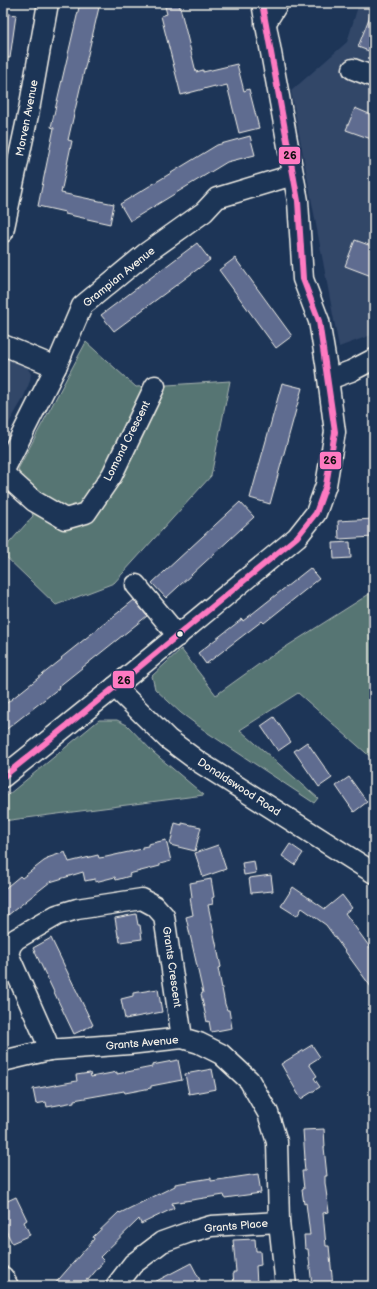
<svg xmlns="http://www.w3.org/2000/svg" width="377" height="1289" viewBox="0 0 377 1289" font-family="'Balsamiq Sans',sans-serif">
<rect width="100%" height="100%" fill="#1d3557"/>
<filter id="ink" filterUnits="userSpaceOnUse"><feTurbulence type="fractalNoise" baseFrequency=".025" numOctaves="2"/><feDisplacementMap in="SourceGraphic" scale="8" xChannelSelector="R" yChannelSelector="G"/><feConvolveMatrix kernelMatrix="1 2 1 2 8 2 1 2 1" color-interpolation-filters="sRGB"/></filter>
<g filter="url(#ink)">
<g fill="#314668">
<polygon points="359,3 374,3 374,334 339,347 291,91 347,42"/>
<polygon points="3,354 25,363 31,374 30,381 23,399 3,433"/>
</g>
<g fill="#577573" stroke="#a6b3ae">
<polygon points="86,342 136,387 230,381 211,476 114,583 56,605 3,554 3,550 33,516 18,469"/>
<polygon points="374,591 374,760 298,693 240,730 318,798 314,803 208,733 181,713 155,689 152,676 181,649 216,695 262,662"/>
<polygon points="99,720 117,720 127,725 154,753 204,795 3,821 3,799"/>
</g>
<g fill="#5f6c90" stroke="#f4f1e8">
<polygon points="80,3 100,3 68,140 72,141 61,193 114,204 110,224 65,214 65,212 38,206 54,128 51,127"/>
<polygon points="164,3 179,3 196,72 203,70 203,72 237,64 244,91 249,89 259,128 239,133 227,85 215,88 215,86 181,95 161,16 167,14"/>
<polygon points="373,8 374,8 374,53 358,47"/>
<polygon points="3,13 16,15 10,58 3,58"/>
<polygon points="355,108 374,116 374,140 346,130"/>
<polygon points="250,136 255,155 227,162 130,221 120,204 217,145"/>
<polygon points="355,240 374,247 374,277 345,266"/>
<polygon points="197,243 210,260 114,331 101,315"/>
<polygon points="235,258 292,336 276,348 219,270"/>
<polygon points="282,383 302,388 270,504 250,498"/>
<polygon points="240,502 254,517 166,598 152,583"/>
<polygon points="374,519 374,537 339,539 338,521"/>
<polygon points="350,542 351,558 334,559 333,543"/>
<polygon points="310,568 319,579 264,623 262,621 206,664 198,653 242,619 243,621"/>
<polygon points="134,600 147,616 58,687 59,688 3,732 3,706 62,659 61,658"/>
<polygon points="274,717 291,742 278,751 261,726"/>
<polygon points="307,742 332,778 319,787 294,751"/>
<polygon points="349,777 367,802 354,812 336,786"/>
<polygon points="175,823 182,825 182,823 201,827 195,851 170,845"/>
<polygon points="166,840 171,861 160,864 160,866 129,874 130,876 116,880 115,877 95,882 95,879 85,881 83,872 50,882 3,919 3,890 20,876 22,878 44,861 48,859 47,858 65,852 69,862 98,855 99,858 106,857 142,849 142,847 148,846 148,844"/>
<polygon points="290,844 303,853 295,865 282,856"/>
<polygon points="218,845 226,869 203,877 195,853"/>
<polygon points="254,861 256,873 244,875 242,863"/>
<polygon points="271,875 273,891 251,893 249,878"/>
<polygon points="211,879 214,897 212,898 213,904 208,905 221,967 218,968 225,1004 227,1010 229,1010 232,1028 211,1032 209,1021 207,1022 201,994 203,993 186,917 193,915 190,898 192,897 190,883"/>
<polygon points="293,887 325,909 342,895 352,908 345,913 374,953 374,991 326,925 302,908 297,916 281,906"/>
<polygon points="136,914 138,925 140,925 142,939 120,942 119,936 118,936 115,918"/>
<polygon points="51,938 93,1025 74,1034 33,948"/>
<polygon points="158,989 162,1012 125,1019 121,999 133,996 133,993"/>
<polygon points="312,1045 320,1057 309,1064 317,1076 314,1078 320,1087 301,1099 281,1064"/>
<polygon points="178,1060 182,1080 151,1086 151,1088 125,1093 124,1091 74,1100 74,1102 47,1107 46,1102 36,1104 33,1089 77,1081 76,1075 90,1073 91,1077 117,1072 117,1074 152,1067 152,1065"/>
<polygon points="212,1069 216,1089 189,1094 185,1074"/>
<polygon points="324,1129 325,1147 324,1147 327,1176 325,1176 325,1183 329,1212 323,1213 326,1246 329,1246 333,1286 312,1286 308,1249 305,1249 304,1235 310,1235 306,1203 304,1204 302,1190 304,1189 302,1171 305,1171 304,1160 305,1159 303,1130"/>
<polygon points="258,1174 261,1193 225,1198 224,1195 172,1203 174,1208 141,1224 139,1219 100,1257 104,1261 88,1280 87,1279 81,1286 53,1286 94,1239 93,1237 119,1212 120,1213 175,1186 175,1184 211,1178 211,1181"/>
<polygon points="16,1197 27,1220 24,1222 30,1235 12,1243 3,1225 3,1203"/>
<polygon points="255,1239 256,1251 260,1251 261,1265 256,1266 257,1285 253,1285 253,1286 234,1286 233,1272 236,1272 233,1240"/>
<polygon points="191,1263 200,1280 188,1286 147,1286"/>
</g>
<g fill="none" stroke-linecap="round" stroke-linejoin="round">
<g stroke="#f4f1e8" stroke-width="23">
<g id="minor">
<polyline points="265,24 278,3"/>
<polyline points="353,69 374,77"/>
<polyline points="3,232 29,110 48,3"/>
<polyline points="3,345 56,367"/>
<polyline points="329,379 351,371 374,359"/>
<polyline points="3,472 56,367 82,306 145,254 204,212 217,198 293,175"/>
<polyline points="3,473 34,501 65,519 86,513 112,475 155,386"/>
<polyline points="136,585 178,636"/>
<polyline points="115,687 168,739 199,762 374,873"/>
<polyline points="3,777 115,687 297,537 316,513 326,485 335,432 326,363 319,321 303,279 298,201 262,3"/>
<polyline points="49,1050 46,1040 8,954 11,945 16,939 57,915 77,909 142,899 155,906 164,916 182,1038"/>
<polyline points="3,1061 49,1050 129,1044 182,1038 199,1043 221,1054 249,1080 268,1113 277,1142 279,1222 286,1286"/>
<polyline points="3,1277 8,1286"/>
<polyline points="116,1286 133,1264 162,1242 187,1233 211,1226 279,1222"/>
</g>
</g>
<use href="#minor" stroke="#1d3557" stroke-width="20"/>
<g stroke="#1d3557" stroke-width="9">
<polyline id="bus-1" points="3,777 115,687 297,537 316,513 326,485 335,432 319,321 303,279 298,201 262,3"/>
</g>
<use href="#bus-1" stroke="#fe7ac1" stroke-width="6"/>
</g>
</g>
<circle fill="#f4f1e8" stroke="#1d3557" stroke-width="1.5" cx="180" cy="634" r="3.5"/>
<g text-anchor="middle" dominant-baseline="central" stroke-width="4" stroke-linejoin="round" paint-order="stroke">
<g font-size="11" fill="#f4f1e8" stroke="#1d3557">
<text transform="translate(27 118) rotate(-79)">Morven Avenue</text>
<text transform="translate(119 277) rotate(-39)">Grampian Avenue</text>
<text transform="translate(127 441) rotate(-63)">Lomond Crescent</text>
<text transform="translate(239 787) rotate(33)">Donaldswood Road</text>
<text transform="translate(172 967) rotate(82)">Grants Crescent</text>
<text transform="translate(142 1043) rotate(-5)">Grants Avenue</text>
<text transform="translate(236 1226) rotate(-5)">Grants Place</text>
</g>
</g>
<g stroke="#1d3557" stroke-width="1.5">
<rect x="278" y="146" width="23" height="19" rx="4" fill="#fe7ac1"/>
<rect x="319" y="451" width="23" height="19" rx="4" fill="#fe7ac1"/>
<rect x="112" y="670" width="23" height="19" rx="4" fill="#fe7ac1"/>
</g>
<g font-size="11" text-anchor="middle" font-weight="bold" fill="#111">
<text x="290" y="159">26</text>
<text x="330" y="464">26</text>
<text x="124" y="684">26</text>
</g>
<rect width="377" height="1289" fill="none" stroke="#1d3557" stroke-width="16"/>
<rect x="8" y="8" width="361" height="1273" fill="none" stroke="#f4f1e8" stroke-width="1.5" filter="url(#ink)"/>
</svg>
